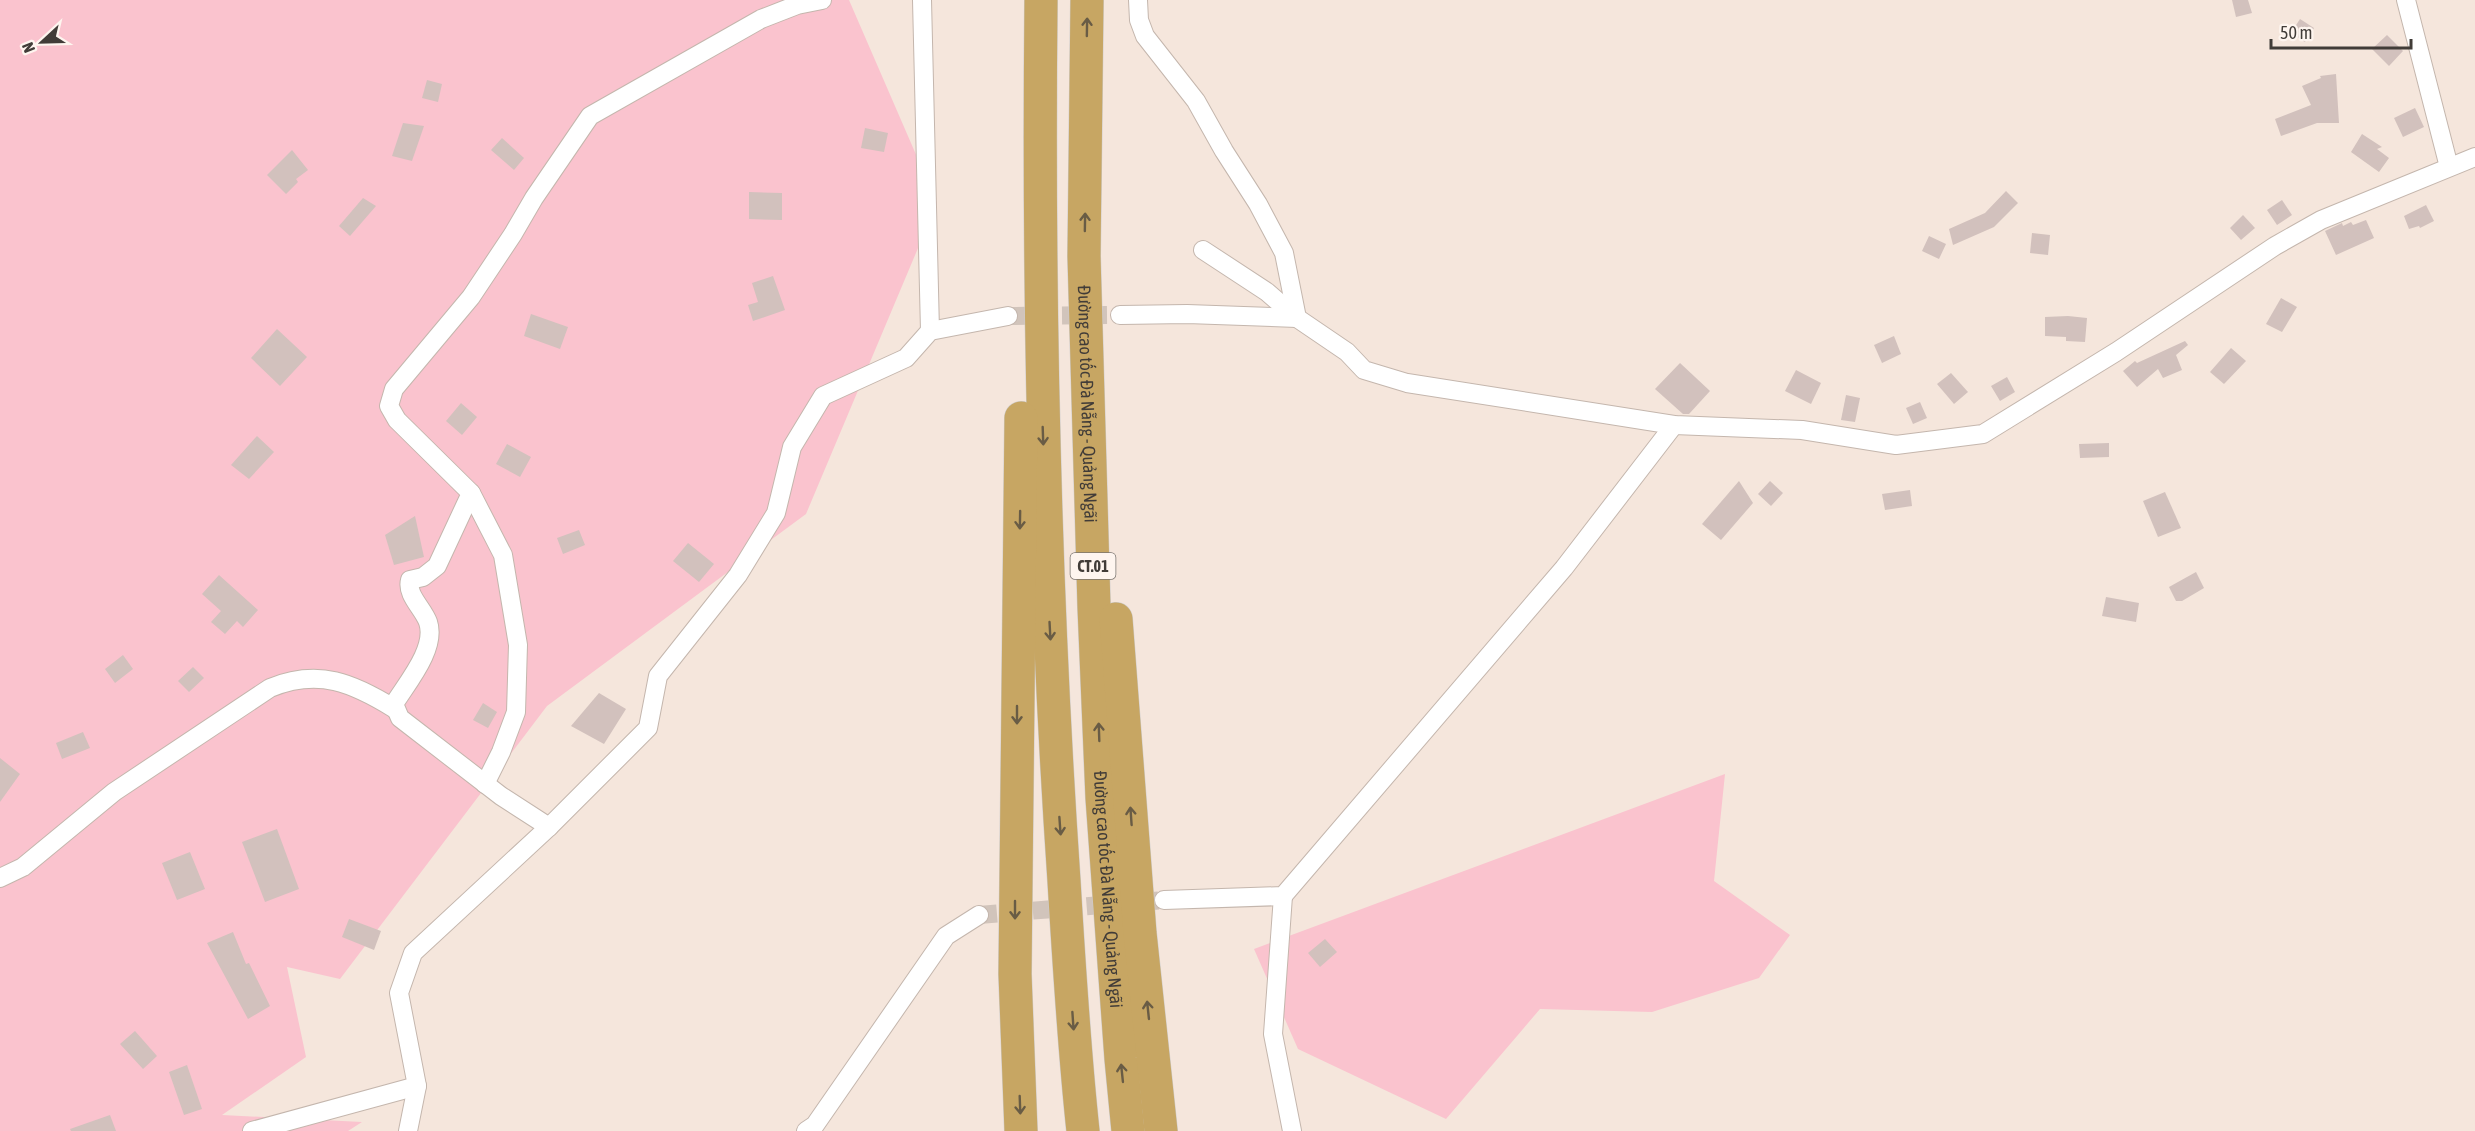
<svg xmlns="http://www.w3.org/2000/svg" width="2475" height="1131" viewBox="0 0 2475 1131" font-family="'Asap Condensed',sans-serif">
<rect width="100%" height="100%" fill="#f5e6dc"/>
<g fill="#fac3ce">
<polygon points="0,0 849,0 937,203 806,514 547,706 340,979 287,967 306,1057 222,1115 362,1122 348,1131 0,1131"/>
<polygon points="1725,774 1714,881 1790,935 1759,978 1652,1012 1540,1009 1446,1119 1298,1049 1254,949"/>
</g>
<g fill="#d2c1bd">
<polygon points="2232,0 2248,0 2252,13 2236,17"/>
<polygon points="2300,19 2314,28 2305,42 2291,33"/>
<polygon points="2387,35 2403,51 2389,66 2372,49"/>
<polygon points="2336,74 2339,123 2317,123 2281,136 2275,119 2311,105 2302,86 2321,78 2320,76"/>
<polygon points="427,80 442,84 438,102 422,98"/>
<polygon points="2415,108 2424,127 2403,137 2394,118"/>
<polygon points="403,123 424,126 412,161 392,156"/>
<polygon points="865,128 888,133 884,152 861,148"/>
<polygon points="2362,134 2382,147 2377,149 2389,158 2379,172 2351,152"/>
<polygon points="502,138 524,158 514,170 491,150"/>
<polygon points="292,150 308,170 296,179 298,182 286,194 267,175"/>
<polygon points="2006,191 2018,203 1994,227 1953,245 1949,229 1985,213"/>
<polygon points="749,192 782,193 782,220 749,219"/>
<polygon points="363,198 376,206 350,236 339,226"/>
<polygon points="2282,200 2292,215 2277,225 2267,210"/>
<polygon points="2426,205 2434,221 2420,228 2419,226 2409,229 2404,216"/>
<polygon points="2243,215 2255,228 2241,240 2230,228"/>
<polygon points="2366,220 2374,238 2336,255 2325,231 2342,223 2343,226 2351,222 2353,225"/>
<polygon points="2032,233 2050,235 2048,255 2030,253"/>
<polygon points="1929,236 1946,244 1939,259 1922,251"/>
<polygon points="773,276 785,310 753,321 748,305 758,302 752,283"/>
<polygon points="2281,298 2297,307 2282,332 2266,324"/>
<polygon points="531,314 568,327 560,349 524,336"/>
<polygon points="2068,316 2087,318 2085,342 2066,341 2066,337 2045,336 2045,317"/>
<polygon points="277,329 307,357 280,386 251,358"/>
<polygon points="1894,336 1901,354 1882,363 1874,345"/>
<polygon points="2185,341 2188,345 2176,355 2182,370 2163,378 2158,369 2137,387 2123,371 2135,361 2137,363"/>
<polygon points="2231,348 2246,361 2224,384 2210,372"/>
<polygon points="1680,363 1710,391 1689,414 1683,414 1655,389"/>
<polygon points="1796,370 1821,383 1811,404 1785,391"/>
<polygon points="1951,373 1968,392 1954,404 1937,384"/>
<polygon points="2007,377 2015,392 2000,401 1991,386"/>
<polygon points="1846,395 1860,398 1855,422 1841,420"/>
<polygon points="1920,402 1927,418 1913,424 1906,408"/>
<polygon points="461,403 477,417 462,435 446,421"/>
<polygon points="257,436 274,452 249,479 231,465"/>
<polygon points="2109,443 2109,457 2080,458 2079,444"/>
<polygon points="507,444 531,457 520,477 496,464"/>
<polygon points="1739,481 1753,503 1721,540 1702,524"/>
<polygon points="1770,481 1783,493 1771,506 1758,494"/>
<polygon points="1910,490 1912,506 1885,510 1882,494"/>
<polygon points="2165,492 2181,528 2158,537 2143,501"/>
<polygon points="415,516 424,557 394,565 385,535"/>
<polygon points="579,530 585,545 563,554 557,538"/>
<polygon points="688,543 714,564 699,582 673,561"/>
<polygon points="2196,572 2204,588 2182,601 2176,601 2169,587"/>
<polygon points="219,575 258,610 243,627 237,621 225,634 211,622 221,611 202,594"/>
<polygon points="2106,597 2139,603 2136,622 2102,616"/>
<polygon points="123,655 133,669 115,683 105,669"/>
<polygon points="193,667 204,678 189,692 178,681"/>
<polygon points="599,693 626,709 604,744 571,726"/>
<polygon points="483,703 497,712 488,728 473,720"/>
<polygon points="83,732 90,748 62,759 56,743"/>
<polygon points="0,758 20,774 0,802"/>
<polygon points="277,829 299,889 265,902 242,842"/>
<polygon points="190,852 205,889 177,900 162,863"/>
<polygon points="349,919 381,931 374,950 342,937"/>
<polygon points="233,932 246,964 249,963 270,1006 248,1019 207,943"/>
<polygon points="1325,939 1337,952 1320,967 1308,953"/>
<polygon points="135,1031 157,1056 143,1069 120,1044"/>
<polygon points="187,1065 202,1109 184,1115 169,1072"/>
<polygon points="110,1115 116,1131 71,1131 70,1129"/>
</g>
<g fill="none" stroke-linecap="round" stroke-linejoin="round">
<g stroke="#d1c4bb" stroke-width="18" stroke-dasharray="18 9" stroke-linecap="butt">
<polyline points="1008,316 1120,315"/>
<polyline points="979,915 1164,900"/>
</g>
<g stroke="#c4b6ad" stroke-width="20">
<g id="minor">
<polyline points="922,0 930,331"/>
<polyline points="2406,0 2449,167"/>
<polyline points="1203,250 1267,292 1297,318 1347,352 1364,370 1407,383 1674,425 1802,430 1896,445 1983,434 2116,352 2275,246 2321,220 2475,157"/>
<polyline points="1120,315 1187,314 1297,318 1284,253 1258,204 1224,151 1196,101 1145,36 1139,20 1138,0"/>
<polyline points="471,493 503,555 518,645 516,712 501,752 485,784"/>
<path d="M549,827L501,796L400,718L394,704C407,683 437,648 428,622C423,608 406,595 410,580L423,577L437,566L471,493L397,420L389,406L394,389L471,297L513,234L534,198L590,116L761,19L797,5L822,0"/>
<path d="M0,878L23,867L114,792L270,688C319,668 353,683 395,709"/>
<polyline points="1283,896 1273,1034 1292,1131"/>
<polyline points="1164,900 1283,896 1564,568 1674,425"/>
<polyline points="252,1131 417,1086"/>
<polyline points="408,1131 417,1086 399,993 413,953 549,827 648,728 658,676 738,575 776,513 792,447 823,396 906,358 930,331 1008,316"/>
<polyline points="806,1131 815,1125 946,936 979,915"/>
</g>
</g>
<g stroke="#cecccb" stroke-width="34">
<g id="motorway">
<path d="M1041,0C1038,294 1044,588 1064,881C1069,965 1074,1048 1083,1131"/>
<path id="s1" d="M1087,0L1084,256L1094,607L1102,798L1121,1059L1128,1131"/>
<polyline points="1116,619 1140,933 1161,1131"/>
<polyline points="1021,1131 1015,974 1021,418"/>
</g>
</g>
<use href="#minor" stroke="#fff" stroke-width="18"/>
<use href="#motorway" stroke="#c7a663" stroke-width="33"/>
</g>
<defs><path id="oneway-shaft" d="M-6 0H5M1.5-3L5.5 0L1.5 3" fill="none" stroke-width="1.6" stroke-linecap="round" stroke-linejoin="round" transform="scale(1.5)"/></defs>
<g stroke="#695c45">
<use href="#oneway-shaft" transform="translate(1087 27) rotate(-89)"/>
<use href="#oneway-shaft" transform="translate(1085 222) rotate(-89)"/>
<use href="#oneway-shaft" transform="translate(1043 436) rotate(88)"/>
<use href="#oneway-shaft" transform="translate(1020 520) rotate(91)"/>
<use href="#oneway-shaft" transform="translate(1050 631) rotate(87)"/>
<use href="#oneway-shaft" transform="translate(1017 715) rotate(90)"/>
<use href="#oneway-shaft" transform="translate(1099 732) rotate(-92)"/>
<use href="#oneway-shaft" transform="translate(1131 816) rotate(-94)"/>
<use href="#oneway-shaft" transform="translate(1060 826) rotate(86)"/>
<use href="#oneway-shaft" transform="translate(1015 910) rotate(90)"/>
<use href="#oneway-shaft" transform="translate(1148 1010) rotate(-96)"/>
<use href="#oneway-shaft" transform="translate(1073 1021) rotate(86)"/>
<use href="#oneway-shaft" transform="translate(1122 1073) rotate(-96)"/>
<use href="#oneway-shaft" transform="translate(1020 1105) rotate(88)"/>
</g>
<g text-anchor="middle" dominant-baseline="central" stroke-width="4.5" stroke-linejoin="round" paint-order="stroke">
<rect fill="#fef5ef" stroke="#7a746f" stroke-width="1.5" x="1070.5" y="553" width="45" height="26" rx="4.5"/>
<g font-size="16" font-weight="bold" fill="#413c38">
<text x="1093" y="566">CT.01</text>
</g>
<g font-size="18" fill="#413c38" stroke="#fef5ef">
<text stroke="none"><textPath href="#s1" startOffset="404">Đường cao tốc Đà Nẵng - Quảng Ngãi</textPath></text>
<text stroke="none"><textPath href="#s1" startOffset="890">Đường cao tốc Đà Nẵng - Quảng Ngãi</textPath></text>
</g>
</g>
<g transform="translate(42 42) rotate(248)" stroke="#fef5ef" stroke-width="4.5" paint-order="stroke">
<path d="M0-4.5L10 22L0 15L-10 22Z" fill="#413c38"/>
<text y="-9" font-size="16" font-weight="bold" text-anchor="middle" fill="#413c38">N</text>
</g>
<path d="M2271 39v9h140v-9" fill="none" stroke="#413c38" stroke-width="3"/>
<text x="2280" y="39" font-size="18" fill="#413c38" stroke="#fef5ef" stroke-width="4.5" paint-order="stroke">50 m</text>
</svg>
